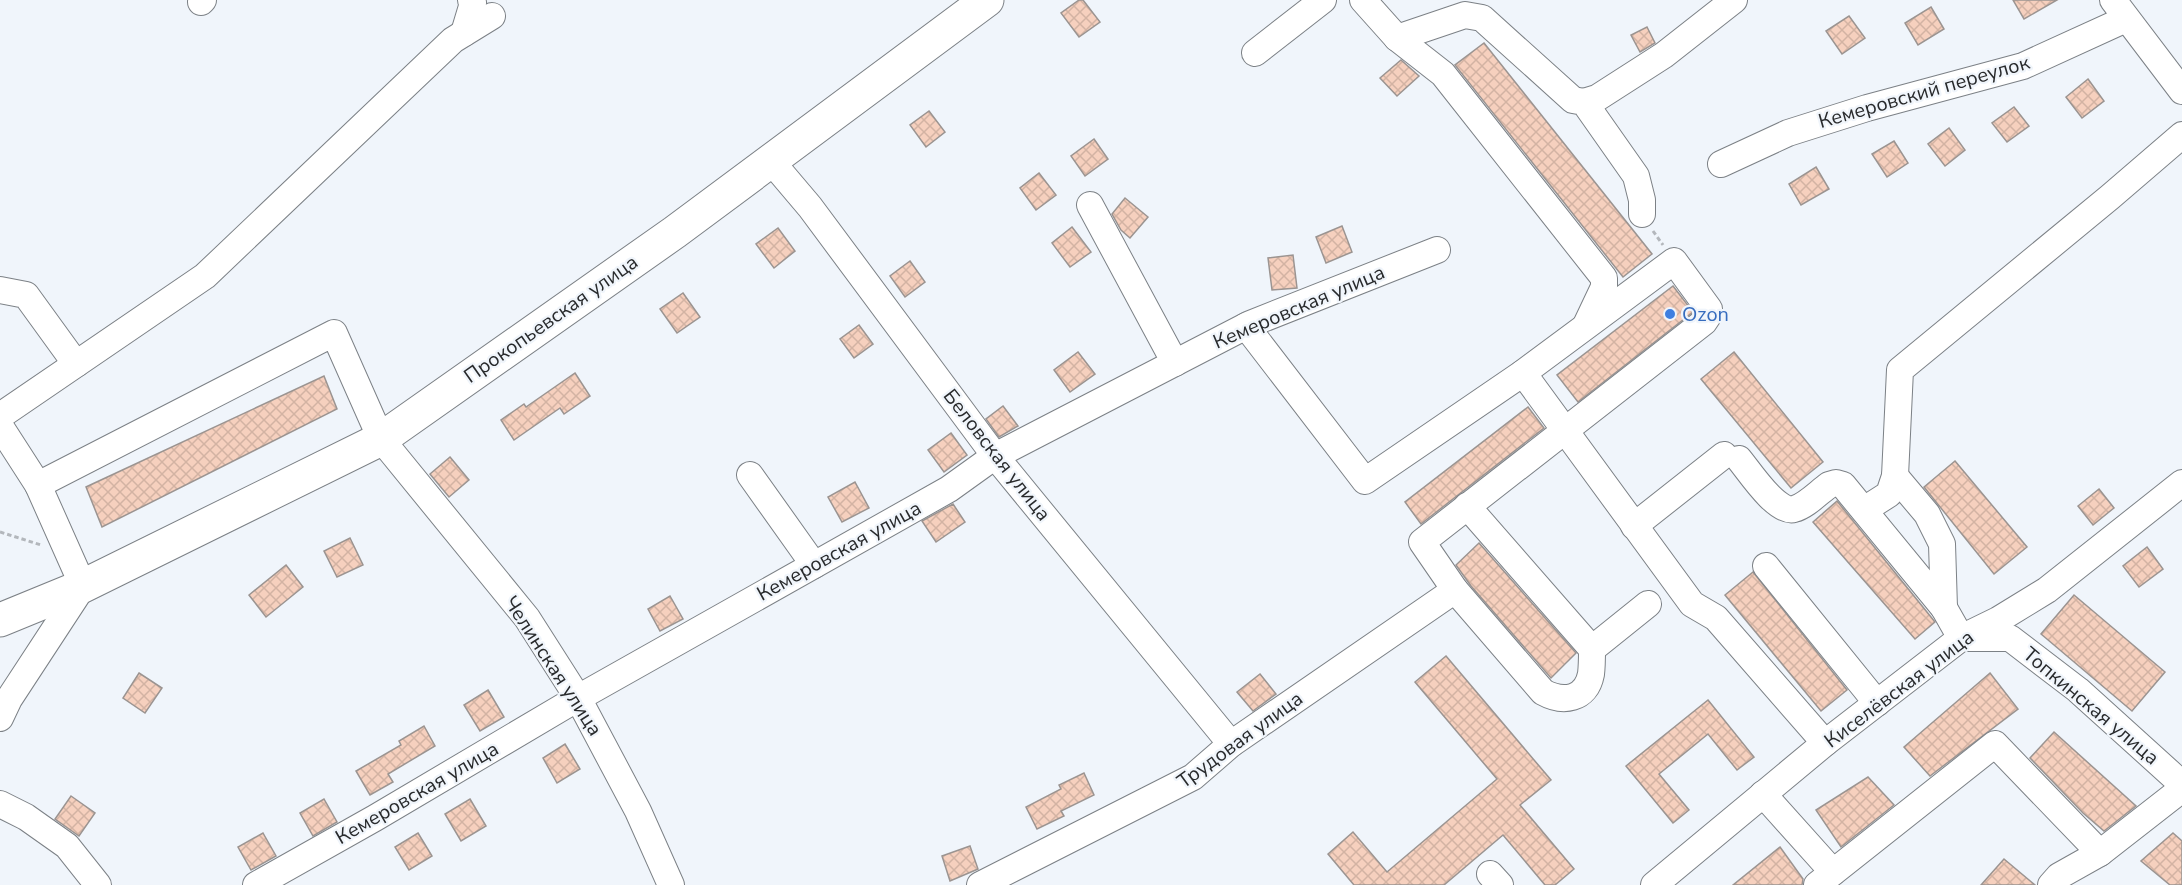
<svg xmlns="http://www.w3.org/2000/svg" width="2182" height="885" viewBox="0 0 2182 885" font-family="'Nunito Sans',sans-serif">
<defs>
<pattern id="building-cross-hatch" width="8" height="8" patternUnits="userSpaceOnUse" patternTransform="scale(1.5)"><rect width="8" height="8" fill="#f6d0be"/><path d="M0 0l8 8M0 8l8-8" fill="none" stroke="#d3b3a3"/></pattern>
</defs>
<rect width="100%" height="100%" fill="#f0f5fb"/>
<g fill="url(#building-cross-hatch)" stroke="#9b9491" stroke-width="1.5">
<polygon points="1079,0 1083,0 1100,22 1079,37 1061,13"/>
<polygon points="2013,0 2057,0 2024,19"/>
<polygon points="1931,7 1944,29 1918,45 1905,23"/>
<polygon points="1849,16 1865,38 1842,54 1826,31"/>
<polygon points="1647,27 1655,43 1640,52 1631,35"/>
<polygon points="1484,43 1652,254 1623,277 1455,65"/>
<polygon points="1401,60 1419,76 1397,96 1380,78"/>
<polygon points="2088,79 2104,101 2082,118 2066,97"/>
<polygon points="2014,107 2029,126 2007,142 1992,123"/>
<polygon points="929,111 945,132 926,147 910,125"/>
<polygon points="1949,128 1965,150 1945,166 1928,144"/>
<polygon points="1094,139 1108,159 1085,176 1071,156"/>
<polygon points="1894,141 1908,163 1887,177 1872,154"/>
<polygon points="1816,167 1829,189 1801,205 1789,184"/>
<polygon points="1039,173 1056,195 1036,210 1020,188"/>
<polygon points="1125,198 1148,217 1130,238 1121,230 1112,214"/>
<polygon points="1342,226 1352,252 1326,263 1316,237"/>
<polygon points="1072,227 1091,252 1070,267 1052,243"/>
<polygon points="778,228 795,251 774,268 756,244"/>
<polygon points="1293,255 1297,288 1272,290 1268,258"/>
<polygon points="910,261 925,282 905,297 890,276"/>
<polygon points="1673,286 1693,312 1578,402 1557,375"/>
<polygon points="683,293 700,317 677,333 660,309"/>
<polygon points="859,325 873,344 854,358 840,339"/>
<polygon points="1078,352 1095,374 1070,392 1054,370"/>
<polygon points="1734,352 1823,462 1791,488 1701,379"/>
<polygon points="575,373 590,396 564,414 560,408 514,440 501,420 524,404 526,407"/>
<polygon points="324,376 337,409 102,527 86,487"/>
<polygon points="1003,406 1018,426 999,437 986,419"/>
<polygon points="1528,407 1544,428 1421,524 1405,502"/>
<polygon points="951,433 967,455 944,472 928,450"/>
<polygon points="450,457 469,480 449,497 430,474"/>
<polygon points="1955,461 2027,547 1994,574 1924,487"/>
<polygon points="855,482 869,508 842,522 828,497"/>
<polygon points="2099,489 2114,508 2093,525 2078,506"/>
<polygon points="1837,501 1935,622 1915,639 1813,522"/>
<polygon points="953,504 965,522 936,542 922,521"/>
<polygon points="350,538 363,565 337,577 324,551"/>
<polygon points="1479,543 1576,653 1551,678 1471,586 1456,565"/>
<polygon points="2147,547 2163,569 2139,587 2123,566"/>
<polygon points="286,565 303,587 266,617 249,595"/>
<polygon points="1753,572 1847,690 1821,711 1725,595"/>
<polygon points="2074,595 2165,672 2132,711 2041,634"/>
<polygon points="670,596 683,619 660,631 648,609"/>
<polygon points="1446,656 1551,780 1520,805 1574,869 1555,885 1545,885 1503,835 1444,885 1354,885 1328,854 1353,832 1387,872 1497,779 1415,682"/>
<polygon points="139,673 162,688 145,713 123,698"/>
<polygon points="1990,673 2018,709 1930,776 1904,747"/>
<polygon points="1260,674 1276,694 1253,711 1237,692"/>
<polygon points="488,690 504,717 480,731 464,705"/>
<polygon points="1708,700 1754,757 1737,770 1708,734 1659,774 1689,810 1673,823 1626,766"/>
<polygon points="424,726 435,746 388,774 393,782 370,795 356,771 401,745 399,741"/>
<polygon points="2054,732 2136,806 2104,831 2083,813 2030,758"/>
<polygon points="565,744 580,769 557,783 543,758"/>
<polygon points="1084,773 1094,795 1061,811 1064,816 1037,829 1026,807 1061,789 1059,785"/>
<polygon points="1868,777 1894,805 1841,847 1816,810"/>
<polygon points="71,796 95,813 79,836 55,819"/>
<polygon points="324,799 337,822 313,836 300,813"/>
<polygon points="470,799 486,826 461,841 445,814"/>
<polygon points="263,833 276,856 251,870 238,847"/>
<polygon points="418,833 432,856 409,870 395,847"/>
<polygon points="2173,833 2182,841 2182,885 2170,885 2141,861"/>
<polygon points="970,846 978,869 950,881 942,856"/>
<polygon points="1780,847 1803,879 1802,885 1733,885"/>
<polygon points="2004,859 2035,885 1981,885"/>
</g>
<g fill="none" stroke-linecap="round" stroke-linejoin="round">
<g stroke="#7c8186" stroke-width="28">
<g id="minor">
<polyline points="1363,0 1397,38 1443,74 1604,278 1604,287 1586,325"/>
<polyline points="2113,0 2182,91"/>
<polyline points="201,2 203,0"/>
<polyline points="464,33 473,3 471,0"/>
<polyline points="1397,38 1465,15 1482,18 1573,100 1584,102 1636,176 1642,200 1642,214"/>
<polyline points="1255,53 1323,0"/>
<polyline points="1584,102 1597,98 1664,55 1734,0"/>
<polyline points="771,161 810,207 995,456 1231,744"/>
<polyline points="1721,164 1788,133 1867,108 2023,66 2126,19"/>
<polyline points="1090,205 1175,363"/>
<polyline points="0,290 26,295 76,364"/>
<path d="M1246,326L1365,481L1523,373L1674,261L1709,309L1708,316L1704,322L1422,542L1455,590L1543,692C1563,703 1586,700 1591,674C1592,666 1592,657 1592,649"/>
<polyline points="1523,373 1692,604 1716,618 1825,743"/>
<polyline points="0,416 205,276 453,40 492,16"/>
<polyline points="0,426 38,485 83,586 9,699 0,718"/>
<path d="M1739,459C1749,471 1777,514 1794,509C1806,506 1819,492 1829,485L1836,483L1843,485L1944,608L1961,638H2010L2078,690L2182,784"/>
<polyline points="750,475 814,565"/>
<polyline points="1895,476 1927,514 1942,544 1944,608"/>
<polyline points="38,485 334,333 381,439 527,618 578,698 638,811 671,885"/>
<polyline points="1467,506 1592,649 1648,604"/>
<polyline points="1864,510 1889,494 1895,476 1900,370 2110,197 2182,135"/>
<polyline points="1634,526 1724,455"/>
<polyline points="1766,566 1877,703"/>
<polyline points="1763,794 1833,872"/>
<polyline points="0,804 26,817 67,846 98,885"/>
<polyline points="1490,874 1500,885"/>
<polyline points="256,885 375,818 578,698 949,489 995,456 1250,324 1437,250"/>
<polyline points="980,885 1193,777 1231,744 1455,590"/>
<polyline points="1654,885 1825,743 1961,638 1998,620 2047,590 2182,483"/>
<polyline points="1817,885 1995,744 2100,853"/>
<polyline points="2051,885 2059,876 2100,853 2182,789"/>
</g>
</g>
<g stroke="#7c8186" stroke-width="35">
<polyline id="major" points="0,620 83,586 381,439 675,232 987,0"/>
</g>
<g stroke="#b3b7bc" stroke-width="3" stroke-dasharray="4.5 3" stroke-linecap="butt">
<polyline points="1653,231 1663,245"/>
<polyline points="0,532 41,545"/>
</g>
<use href="#minor" stroke="#fff" stroke-width="26"/>
<use href="#major" stroke="#fff" stroke-width="33"/>
</g>
<circle fill="#3f7fe0" stroke="#f0f5fb" stroke-width="2" cx="1670" cy="314" r="6"/>
<g text-anchor="middle" dominant-baseline="central" stroke-width="4.5" stroke-linejoin="round" paint-order="stroke">
<g font-size="20" fill="#282a2c" stroke="#f0f5fb">
<text transform="translate(1924 92) rotate(-16)">Кемеровский переулок</text>
<text transform="translate(1299 307) rotate(-23)">Кемеровская улица</text>
<text transform="translate(551 319) rotate(-35)">Прокопьевская улица</text>
<text transform="translate(997 455) rotate(52)">Беловская улица</text>
<text transform="translate(839 551) rotate(-29)">Кемеровская улица</text>
<text transform="translate(553 666) rotate(57)">Челинская улица</text>
<text transform="translate(1899 689) rotate(-37)">Киселёвская улица</text>
<text transform="translate(2091 706) rotate(40)">Топкинская улица</text>
<text transform="translate(1240 740) rotate(-36)">Трудовая улица</text>
<text transform="translate(417 793) rotate(-30)">Кемеровская улица</text>
</g>
<g font-size="20" fill="#366cbe" stroke="#f0f5fb" text-anchor="start">
<text x="1682" y="314">Ozon</text>
</g>
</g>
</svg>
